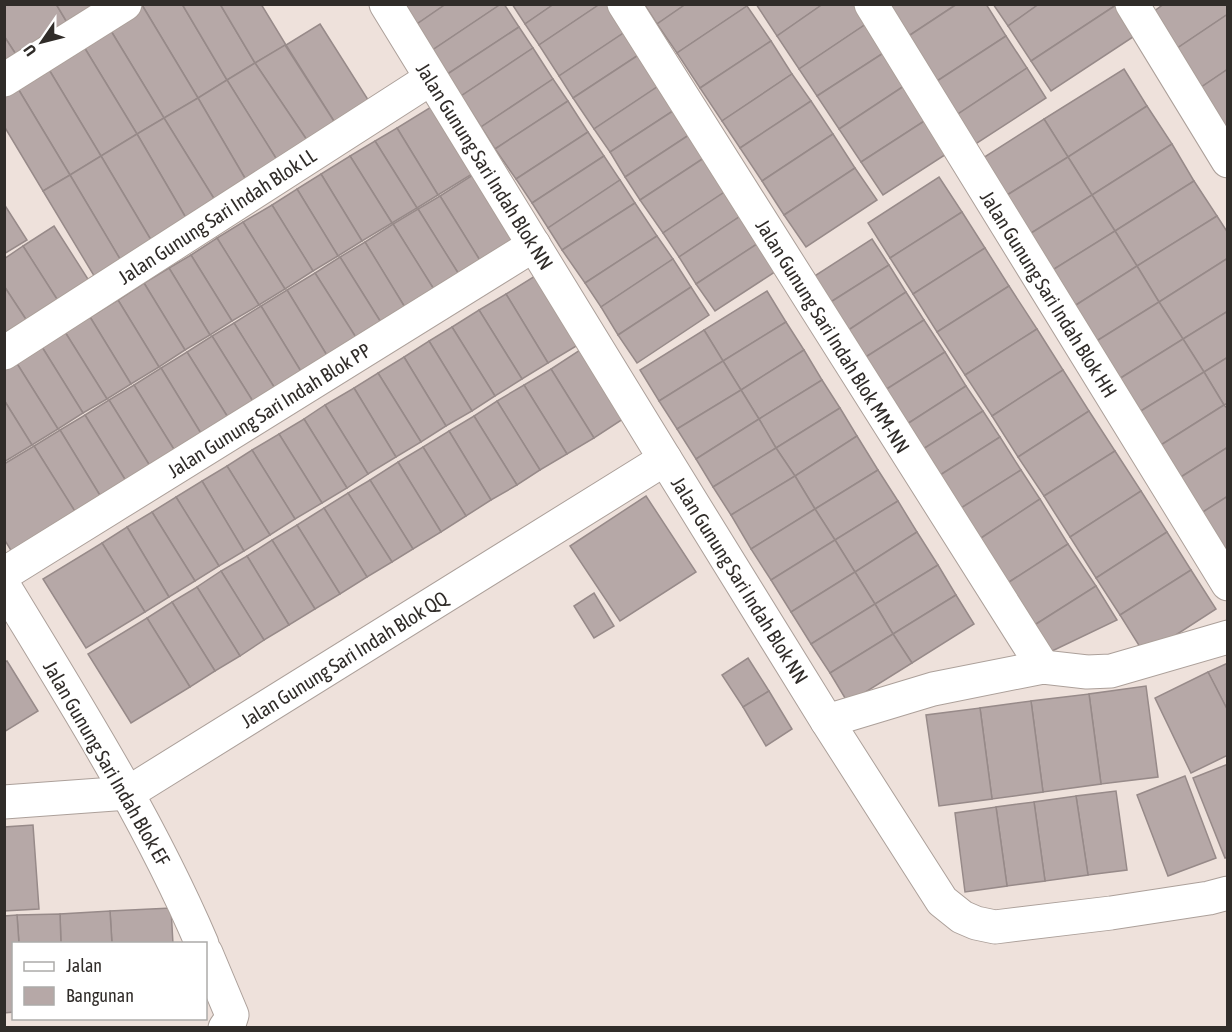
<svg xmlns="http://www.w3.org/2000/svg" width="1232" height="1032" viewBox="0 0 1232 1032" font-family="'Asap Condensed',sans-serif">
<rect width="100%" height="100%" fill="#eee1db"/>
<g fill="#b6a8a7" stroke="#978a89" stroke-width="1.5">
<polygon points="4,4 56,4 68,24 17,56 4,36"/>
<polygon points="56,4 96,4 68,24"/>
<polygon points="143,4 182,4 227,80 198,98 142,5"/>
<polygon points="182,4 220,4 255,63 227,80"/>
<polygon points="220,4 261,4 286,45 255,63"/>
<polygon points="403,4 446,4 414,26"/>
<polygon points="446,4 501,4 431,51 414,26"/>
<polygon points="501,4 504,4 519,27 446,75 431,51"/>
<polygon points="512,4 554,4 525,24"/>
<polygon points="554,4 600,4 539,45 525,24"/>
<polygon points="600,4 615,4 631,28 559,76 539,45"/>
<polygon points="644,4 686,4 657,24"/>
<polygon points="686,4 746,4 747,6 677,53 657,24"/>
<polygon points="756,4 823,4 777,36"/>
<polygon points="823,4 858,4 869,22 799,69 777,36"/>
<polygon points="882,4 957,4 904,39"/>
<polygon points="957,4 986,4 1006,36 934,83 904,39"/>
<polygon points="993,4 1039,4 1008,26"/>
<polygon points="1039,4 1115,4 1116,5 1031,61 1008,26"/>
<polygon points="1164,4 1228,4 1228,14 1170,53 1146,17"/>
<polygon points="142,5 198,98 164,118 108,26"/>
<polygon points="1116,5 1136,35 1051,91 1031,61"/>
<polygon points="747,6 771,41 700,88 677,53"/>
<polygon points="1228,14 1228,69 1194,92 1170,53"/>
<polygon points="869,22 888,50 817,96 799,69"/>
<polygon points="320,24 372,106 339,129 286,45"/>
<polygon points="108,26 164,118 137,134 81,42"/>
<polygon points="519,27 533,48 461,96 446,75"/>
<polygon points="631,28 646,50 573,98 559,76"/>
<polygon points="4,36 17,56 4,64"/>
<polygon points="1006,36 1027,68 955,116 934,83"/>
<polygon points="771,41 792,74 722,121 700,88"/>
<polygon points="81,42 137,134 101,156 45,63"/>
<polygon points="285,45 339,129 311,146 255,63"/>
<polygon points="533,48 553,79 481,127 461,96"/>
<polygon points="646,50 666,81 594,129 573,98"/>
<polygon points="888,50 910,82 839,129 817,96"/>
<polygon points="45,63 101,156 70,175 14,82"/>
<polygon points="255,63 311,146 279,163 227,80"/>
<polygon points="1027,68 1046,98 974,145 955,116"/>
<polygon points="1124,69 1147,106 1068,157 1044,119"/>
<polygon points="1228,69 1228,125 1220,130 1194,92"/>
<polygon points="792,74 811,101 740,148 722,121"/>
<polygon points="553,79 568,101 495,149 481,127"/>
<polygon points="227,80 279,163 249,185 198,98"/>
<polygon points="666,81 682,105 610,152 594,129"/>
<polygon points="14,82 70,175 43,191 4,126 4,88"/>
<polygon points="910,82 932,116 861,162 839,129"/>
<polygon points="198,98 249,185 218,205 164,118"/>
<polygon points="568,101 588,132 516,179 495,149"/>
<polygon points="811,101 833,134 762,181 740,148"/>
<polygon points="436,104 477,171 438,195 397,128"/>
<polygon points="682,105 698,129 625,177 610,152"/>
<polygon points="1147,106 1172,144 1092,195 1068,157"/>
<polygon points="932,116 954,149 883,195 861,162"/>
<polygon points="164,118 218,205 189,223 137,134"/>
<polygon points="1044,119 1068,157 996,202 972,165"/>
<polygon points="397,128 438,195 417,208 375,141"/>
<polygon points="698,129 713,152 640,200 625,177"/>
<polygon points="588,132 604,156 532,203 516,179"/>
<polygon points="137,134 189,223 154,245 101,156"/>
<polygon points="833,134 855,168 784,215 762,181"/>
<polygon points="375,141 417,208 392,223 350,156"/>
<polygon points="1172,144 1194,181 1115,231 1092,195"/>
<polygon points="713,152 735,185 663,233 640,200"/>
<polygon points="101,156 154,245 123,264 70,175"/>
<polygon points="350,156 392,223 362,241 321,174"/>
<polygon points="604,156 620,180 548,228 532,203"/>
<polygon points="1068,157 1092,195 1020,240 996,202"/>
<polygon points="855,168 877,200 806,247 784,215"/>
<polygon points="479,171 520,238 481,262 440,196"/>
<polygon points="321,174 362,241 338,256 297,189"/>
<polygon points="70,175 123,264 96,279 43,191"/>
<polygon points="939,177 962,212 890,258 868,223"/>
<polygon points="620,180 635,203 562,250 548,228"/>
<polygon points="1194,181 1217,216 1137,266 1115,231"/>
<polygon points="735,185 751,209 679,257 663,233"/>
<polygon points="297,189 338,256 313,271 272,205"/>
<polygon points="1092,195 1115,231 1043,276 1020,240"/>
<polygon points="440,196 481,262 460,276 418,209"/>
<polygon points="635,203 657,236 585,283 562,250"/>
<polygon points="4,204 27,240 4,254"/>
<polygon points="272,205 313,271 285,289 243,222"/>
<polygon points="418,209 460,276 435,291 393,224"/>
<polygon points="751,209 769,236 696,284 679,257"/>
<polygon points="962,212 985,248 913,294 890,258"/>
<polygon points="1217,216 1228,233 1228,258 1159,302 1137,266"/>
<polygon points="243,222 285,289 259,305 217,238"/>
<polygon points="393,224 435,291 406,309 365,242"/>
<polygon points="54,226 93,287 62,307 23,246"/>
<polygon points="1115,231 1137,266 1065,312 1043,276"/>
<polygon points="657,236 673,259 601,307 585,283"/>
<polygon points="769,236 787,264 715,311 696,284"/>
<polygon points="217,238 259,305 232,321 191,255"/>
<polygon points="872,239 889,265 826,305 810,279"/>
<polygon points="365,242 406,309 382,324 340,257"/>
<polygon points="23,246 62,307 31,327 4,286 4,259"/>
<polygon points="985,248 1009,286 937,332 913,294"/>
<polygon points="191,255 232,321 210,335 169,268"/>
<polygon points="340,257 382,324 357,339 315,273"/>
<polygon points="1228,258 1228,311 1183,339 1159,302"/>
<polygon points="673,259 691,287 618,335 601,307"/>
<polygon points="889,265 906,292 844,333 826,305"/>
<polygon points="1137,266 1159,302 1087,347 1065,312"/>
<polygon points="169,268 210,335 185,350 144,283"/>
<polygon points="315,273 357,339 328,357 287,290"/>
<polygon points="535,276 578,345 548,363 506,294"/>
<polygon points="144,283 185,350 159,367 118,300"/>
<polygon points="4,286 31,327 4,344"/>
<polygon points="1009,286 1037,329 965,375 937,332"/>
<polygon points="691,287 709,315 637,363 618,335"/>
<polygon points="287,290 328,357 302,373 261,306"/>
<polygon points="767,291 786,322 723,361 704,330"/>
<polygon points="906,292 924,320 861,360 844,333"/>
<polygon points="506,294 548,363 522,379 479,310"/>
<polygon points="118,300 159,367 131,384 90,317"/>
<polygon points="1159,302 1183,339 1111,384 1087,347"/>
<polygon points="261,306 302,373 276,390 234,323"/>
<polygon points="479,310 522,379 495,396 452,327"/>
<polygon points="1228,311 1228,357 1204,372 1183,339"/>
<polygon points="90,317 131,384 107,399 65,332"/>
<polygon points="924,320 945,352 882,392 861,360"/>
<polygon points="786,322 804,350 741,390 723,361"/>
<polygon points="234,323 276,390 254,403 212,336"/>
<polygon points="452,327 495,396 472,411 429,341"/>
<polygon points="1037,329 1063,370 992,416 965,375"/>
<polygon points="704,330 723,361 659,401 640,370"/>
<polygon points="65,332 107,399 83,413 42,347"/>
<polygon points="212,336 254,403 229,419 187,352"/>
<polygon points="1183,339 1204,372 1131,417 1111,384"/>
<polygon points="429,341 472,411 446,426 404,357"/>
<polygon points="42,347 83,413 58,429 16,362"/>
<polygon points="580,350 623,419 594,438 551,369"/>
<polygon points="804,350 822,380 759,419 741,390"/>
<polygon points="187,352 229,419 202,435 161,368"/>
<polygon points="945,352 966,386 904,426 882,392"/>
<polygon points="404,357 446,426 421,442 378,373"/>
<polygon points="1228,357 1228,403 1224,405 1204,372"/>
<polygon points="723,361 741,390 677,429 659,401"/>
<polygon points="16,362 58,429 32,445 4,400 4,369"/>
<polygon points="161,368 202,435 175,451 134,385"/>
<polygon points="551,369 594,438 567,454 524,385"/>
<polygon points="1063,370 1089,411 1018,457 992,416"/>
<polygon points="1204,372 1224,405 1153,450 1131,417"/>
<polygon points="378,373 421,442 396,457 354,388"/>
<polygon points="822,380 840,408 776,448 759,419"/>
<polygon points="134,385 175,451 150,466 109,400"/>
<polygon points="524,385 567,454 540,470 497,401"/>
<polygon points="966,386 983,411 920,451 904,426"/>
<polygon points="354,388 396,457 368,474 325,405"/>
<polygon points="741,390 759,419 696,459 677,429"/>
<polygon points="4,400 32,445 4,462"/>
<polygon points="109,400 150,466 126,481 85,415"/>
<polygon points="497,401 540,470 517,485 474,416"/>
<polygon points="325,405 368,474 347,488 304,419"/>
<polygon points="1224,405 1228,409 1228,447 1173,482 1153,450"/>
<polygon points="840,408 857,436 795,476 776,448"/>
<polygon points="983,411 1000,437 937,477 920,451"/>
<polygon points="1089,411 1115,451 1044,496 1018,457"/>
<polygon points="85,415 126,481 101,497 60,430"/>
<polygon points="474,416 517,485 491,500 449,431"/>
<polygon points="304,419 347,488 322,503 279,434"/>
<polygon points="759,419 776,448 713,487 696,459"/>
<polygon points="60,430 101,497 76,513 34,446"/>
<polygon points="449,431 491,500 466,516 423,447"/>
<polygon points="279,434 322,503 295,519 252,450"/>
<polygon points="857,436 878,470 815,509 795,476"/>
<polygon points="1000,437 1021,470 958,510 937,477"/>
<polygon points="34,446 76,513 12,552 4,539 4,464"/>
<polygon points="423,447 466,516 441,532 398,462"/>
<polygon points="1228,447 1228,496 1195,517 1173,482"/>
<polygon points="776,448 795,476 731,515 713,487"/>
<polygon points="252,450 295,519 270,535 227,466"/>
<polygon points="1115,451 1141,491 1070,537 1044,496"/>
<polygon points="398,462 441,532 413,549 370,480"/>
<polygon points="227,466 270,535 244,551 202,481"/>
<polygon points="878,470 898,501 835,540 815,509"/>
<polygon points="1021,470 1040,499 978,540 958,510"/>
<polygon points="795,476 815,509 751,549 731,515"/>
<polygon points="370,480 413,549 392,562 348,493"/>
<polygon points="202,481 244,551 219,566 176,497"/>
<polygon points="1141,491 1167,532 1096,578 1070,537"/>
<polygon points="348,493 392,562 367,577 324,508"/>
<polygon points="646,496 696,572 620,621 570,546"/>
<polygon points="1228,496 1228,547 1218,553 1195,517"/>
<polygon points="176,497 219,566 195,581 152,512"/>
<polygon points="1040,499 1068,544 1006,584 978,540"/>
<polygon points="898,501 917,532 855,572 835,540"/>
<polygon points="324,508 367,577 340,594 297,525"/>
<polygon points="815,509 835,540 771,580 751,549"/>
<polygon points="152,512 195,581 169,597 127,527"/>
<polygon points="297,525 340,594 315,609 272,540"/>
<polygon points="127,527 169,597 145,612 102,543"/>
<polygon points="917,532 938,565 875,604 855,572"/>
<polygon points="1167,532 1191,570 1120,615 1096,578"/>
<polygon points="272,540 315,609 289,625 247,556"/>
<polygon points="835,540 855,572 791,612 771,580"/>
<polygon points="102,543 145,612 86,648 43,579"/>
<polygon points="1068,544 1096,586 1033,626 1006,584"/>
<polygon points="247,556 289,625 264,640 221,571"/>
<polygon points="938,565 956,595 893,634 875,604"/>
<polygon points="1191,570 1216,609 1145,655 1120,615"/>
<polygon points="221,571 264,640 240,656 197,587"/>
<polygon points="855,572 875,604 811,644 791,612"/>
<polygon points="1096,586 1117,620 1050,652 1033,626"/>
<polygon points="197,587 240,656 215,671 172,602"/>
<polygon points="594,593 614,626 594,638 574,606"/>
<polygon points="956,595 974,624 912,663 893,634"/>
<polygon points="172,602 215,671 190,687 147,618"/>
<polygon points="875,604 893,634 830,673 811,644"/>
<polygon points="147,618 190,687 131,723 88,654"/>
<polygon points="893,634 912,663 848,703 830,673"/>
<polygon points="748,658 769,691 743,707 722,675"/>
<polygon points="7,661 38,711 4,732 4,662"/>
<polygon points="1228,663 1228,711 1208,672"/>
<polygon points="1208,672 1228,711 1228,755 1191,773 1155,698"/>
<polygon points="1146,686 1158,777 1101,784 1089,694"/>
<polygon points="769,691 792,729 766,746 743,707"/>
<polygon points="1089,694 1101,784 1043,792 1031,701"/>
<polygon points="1031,701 1043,792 992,799 980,708"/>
<polygon points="980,708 992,799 939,806 926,715"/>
<polygon points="1228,764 1228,857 1225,858 1193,778"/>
<polygon points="1185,776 1216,858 1168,876 1137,795"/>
<polygon points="1116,791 1127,870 1088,875 1076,796"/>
<polygon points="1076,796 1088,875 1045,881 1034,802"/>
<polygon points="1034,802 1045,881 1007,886 996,807"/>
<polygon points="996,807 1007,886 965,892 955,813"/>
<polygon points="33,825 39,909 4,911 4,827"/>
<polygon points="171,908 173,944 112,944 110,911"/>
<polygon points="110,911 112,944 61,944 60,914"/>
<polygon points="60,914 61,944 19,944 17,915"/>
<polygon points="17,915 19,944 14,944 14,1012 4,1013 4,916"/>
</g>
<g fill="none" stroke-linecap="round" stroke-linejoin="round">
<g stroke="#aca09a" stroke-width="35">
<g id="minor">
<polyline points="386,4 665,459 827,721 942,901 962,917 976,923 995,927 1111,913 1209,898 1228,893"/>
<polyline points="624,4 1043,667"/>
<polyline points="871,4 1228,584"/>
<polyline points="1132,4 1228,161"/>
<polyline points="4,80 125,4"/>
<polyline points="4,353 430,79"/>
<polyline points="4,574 534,245"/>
<path d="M4,586C75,703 148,818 202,944"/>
<polyline points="827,721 933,689 1043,667 1087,672 1111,671 1228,637"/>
<polyline points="4,802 128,793 665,459"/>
<polyline points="206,953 232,1015 230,1021 225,1028"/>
</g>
</g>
<use href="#minor" stroke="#fff" stroke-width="33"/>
</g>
<g text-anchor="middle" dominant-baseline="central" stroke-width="4.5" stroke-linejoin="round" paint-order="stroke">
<g font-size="20" fill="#302c29" stroke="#fff">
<text transform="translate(485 166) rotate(58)">Jalan Gunung Sari Indah Blok NN</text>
<text transform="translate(217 216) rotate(-33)">Jalan Gunung Sari Indah Blok LL</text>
<text transform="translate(1049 294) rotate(58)">Jalan Gunung Sari Indah Blok HH</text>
<text transform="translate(833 336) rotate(58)">Jalan Gunung Sari Indah Blok MM-NN</text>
<text transform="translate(269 410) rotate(-32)">Jalan Gunung Sari Indah Blok PP</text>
<text transform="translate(740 580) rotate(58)">Jalan Gunung Sari Indah Blok NN</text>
<text transform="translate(344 659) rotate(-32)">Jalan Gunung Sari Indah Blok QQ</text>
<text transform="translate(107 763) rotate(60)">Jalan Gunung Sari Indah Blok EF</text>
</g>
</g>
<rect width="1232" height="1032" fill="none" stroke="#302c29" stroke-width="12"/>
<rect x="12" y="942" width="195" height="78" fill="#ffffff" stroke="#acaba9" stroke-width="1.5"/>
<rect x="24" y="962" width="30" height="9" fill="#ffffff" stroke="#acaba9" stroke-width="1.5"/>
<text x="66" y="972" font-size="18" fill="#302c29">Jalan</text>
<rect x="24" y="987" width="30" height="18" fill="#b6a8a7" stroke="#acaba9" stroke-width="1.5"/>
<text x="66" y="1002" font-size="18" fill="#302c29">Bangunan</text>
<g transform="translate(42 42) rotate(235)" stroke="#ffffff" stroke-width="4.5" paint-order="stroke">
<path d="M0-4.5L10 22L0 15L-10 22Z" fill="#302c29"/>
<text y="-9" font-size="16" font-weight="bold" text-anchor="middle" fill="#302c29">U</text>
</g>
</svg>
